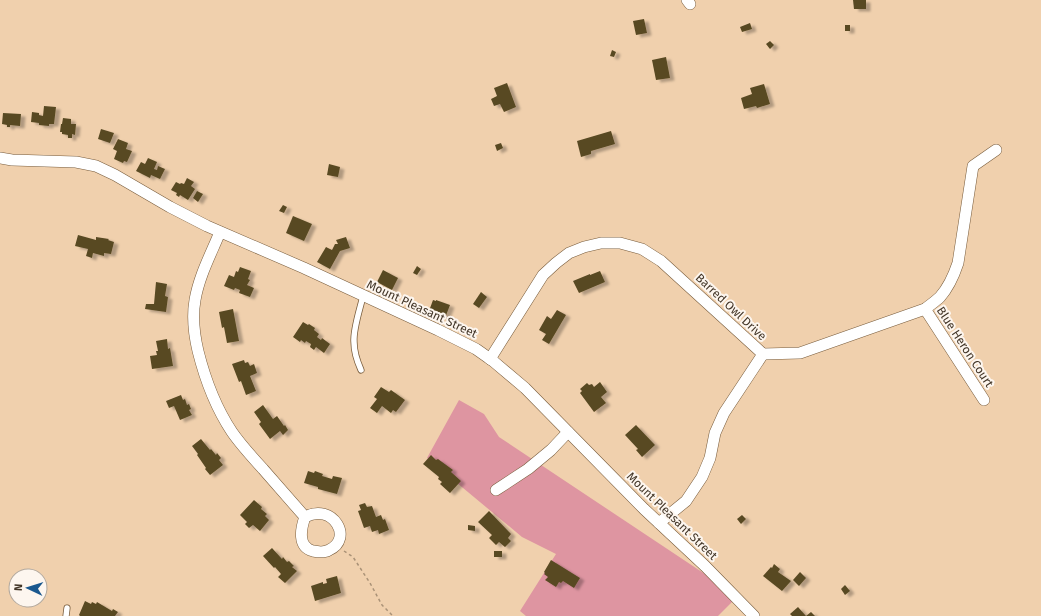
<svg xmlns="http://www.w3.org/2000/svg" width="1041" height="616" viewBox="0 0 1041 616" font-family="'Fira Sans',sans-serif">
<defs>
<filter id="shadow"><feDropShadow dx="4.5" dy="2.5" stdDeviation="1" flood-color="#0004"/></filter>
</defs>
<rect width="100%" height="100%" fill="#f0d0ad"/>
<polygon fill="#de95a1" points="459,400 484,414 499,437 738,596 718,616 526,616 520,611 556,554 522,537 427,458"/>
<g fill="#584923" filter="url(#shadow)">
<polygon points="853,0 866,0 866,9 854,9"/>
<polygon points="644,19 647,33 636,35 633,21"/>
<polygon points="750,23 752,29 742,32 740,27"/>
<rect x="845" y="25" width="5" height="6"/>
<polygon points="770,41 774,45 770,49 766,44"/>
<polygon points="612,50 616,52 614,57 610,56"/>
<polygon points="666,57 670,78 656,80 652,60"/>
<polygon points="507,83 516,107 504,112 500,104 494,106 491,99 497,96 494,88"/>
<polygon points="764,84 770,104 757,108 756,106 744,109 741,98 752,94 750,88"/>
<polygon points="44,106 56,107 54,124 49,124 49,126 39,125 39,123 31,122 32,112 39,113 39,115 43,116"/>
<polygon points="3,113 21,114 20,126 10,125 10,127 7,127 7,125 2,124"/>
<polygon points="63,118 71,119 71,124 76,124 75,135 72,134 72,138 68,138 68,135 62,134 62,132 60,132 61,124 62,124"/>
<polygon points="101,129 114,133 110,143 98,139"/>
<polygon points="611,131 615,144 591,151 591,154 581,157 577,141"/>
<polygon points="118,139 128,143 126,149 132,151 127,162 124,161 123,163 114,159 117,151 113,149"/>
<polygon points="501,143 503,148 497,151 495,145"/>
<polygon points="148,158 157,162 154,169 157,170 158,166 165,169 160,179 151,175 150,178 136,171 141,162 145,164"/>
<polygon points="329,164 340,167 338,177 327,175"/>
<polygon points="187,178 194,182 191,186 195,189 188,200 180,195 179,197 176,195 177,193 171,190 176,182 180,184 181,183 184,184"/>
<polygon points="197,191 203,194 198,202 193,198"/>
<polygon points="283,205 287,207 284,213 279,211"/>
<polygon points="293,216 312,224 304,241 286,233"/>
<polygon points="78,235 96,240 96,237 109,239 108,240 114,242 111,254 104,253 104,256 93,253 92,258 86,256 88,249 75,246"/>
<polygon points="346,237 350,248 340,251 330,269 317,262 326,247 332,250 335,244 338,244 336,240"/>
<polygon points="417,266 421,269 417,275 413,273"/>
<polygon points="240,267 251,271 248,279 250,280 247,285 254,288 250,297 239,293 240,290 235,288 234,290 224,286 229,275 234,277 236,271 238,272"/>
<polygon points="383,270 398,278 392,290 377,282"/>
<polygon points="600,271 605,282 579,293 573,281 590,274 590,275"/>
<polygon points="156,282 167,284 165,296 168,297 166,312 145,309 146,304 154,304"/>
<polygon points="481,292 487,297 479,308 473,304"/>
<polygon points="433,300 436,301 436,300 450,305 445,318 437,315 436,317 432,315 433,313 429,311"/>
<polygon points="233,309 239,341 227,343 224,327 222,328 219,312"/>
<polygon points="557,310 566,315 549,344 542,340 546,334 539,330 547,316 551,319"/>
<polygon points="303,322 308,325 309,324 315,328 314,330 319,334 317,337 321,340 322,338 330,344 324,353 316,347 314,350 310,347 311,344 306,341 305,343 301,340 300,342 293,337"/>
<polygon points="167,339 168,349 170,348 173,366 152,369 150,356 157,355 156,351 158,351 156,341"/>
<polygon points="244,360 245,363 248,362 250,366 254,364 257,373 250,376 256,391 246,395 241,381 239,382 232,364"/>
<polygon points="600,382 607,392 601,397 606,403 594,412 580,393 582,391 580,389 587,383 589,385 592,384 594,387"/>
<polygon points="381,387 389,392 391,390 405,400 396,412 393,410 391,413 382,406 377,413 370,408 377,399 374,397"/>
<polygon points="181,395 183,400 185,399 187,405 189,404 191,409 189,410 192,415 180,420 174,406 169,408 166,401"/>
<polygon points="263,405 273,419 277,416 284,426 285,425 288,430 283,435 280,431 270,439 259,424 261,422 254,412"/>
<polygon points="636,425 655,445 642,457 636,450 638,449 625,435"/>
<polygon points="201,439 210,450 211,449 216,455 217,453 221,458 219,460 223,465 210,475 205,469 206,468 197,455 198,454 192,446"/>
<polygon points="431,455 436,460 438,459 453,470 451,472 461,481 450,493 440,484 442,482 438,479 439,477 423,464"/>
<polygon points="308,471 314,473 315,471 323,474 322,476 332,479 333,476 342,478 337,494 318,489 318,487 304,483"/>
<polygon points="254,500 262,507 261,509 267,514 265,516 269,520 260,531 253,525 249,528 245,524 247,522 240,515"/>
<polygon points="365,503 367,507 372,506 376,517 381,515 383,520 385,519 389,530 379,534 378,530 372,532 370,526 364,528 358,511 361,510 359,505"/>
<polygon points="489,511 511,534 508,538 511,541 505,547 499,542 496,545 489,538 492,535 478,522"/>
<polygon points="742,515 746,519 741,524 737,519"/>
<polygon points="468,525 475,526 475,531 468,530"/>
<polygon points="272,548 282,559 283,557 287,562 289,561 294,566 292,567 297,571 285,583 278,577 281,574 275,567 274,568 263,556"/>
<rect x="494" y="551" width="8" height="6"/>
<polygon points="551,560 580,578 574,588 563,581 561,583 559,582 556,587 545,580 548,577 544,574 545,573 544,572"/>
<polygon points="774,564 780,569 778,572 791,581 782,591 763,576 771,567 772,568"/>
<polygon points="800,572 806,578 799,586 793,580"/>
<polygon points="337,576 341,593 315,601 311,586 323,582 323,584 327,583 326,579"/>
<polygon points="845,585 850,591 845,595 841,589"/>
<polygon points="85,601 91,604 92,602 96,604 97,602 112,611 113,609 118,612 115,616 80,616 79,615"/>
<polygon points="798,607 806,616 811,612 815,616 792,616 790,614"/>
</g>
<g fill="none" stroke-linecap="round" stroke-linejoin="round">
<g stroke="#785c3c" stroke-width="7">
<g id="service">
<path d="M361,370C357,361 354,352 354,342C353,329 360,309 363,296"/>
<polyline points="66,616 67,608"/>
</g>
</g>
<g stroke="#785c3c" stroke-width="12">
<g id="minor">
<polyline points="687,0 690,4"/>
<polyline points="0,158 12,160 76,162 96,166 115,175 170,207 207,226 304,268 438,330 476,349 493,361 525,388 644,509 705,566 754,616"/>
<path d="M220,232C211,254 199,276 195,300C192,317 194,334 198,351C205,379 216,408 232,432C241,445 252,457 263,469C277,485 291,501 305,517C301,528 297,547 313,551C318,552 324,553 329,550C354,539 333,502 305,517"/>
<polyline points="925,309 984,400"/>
<path d="M490,359L543,275L556,263L569,253L584,247L601,243H620L642,249L661,261L763,354L800,353L925,309C930,305 936,301 940,297C948,288 954,275 958,263L973,166L996,150"/>
<polyline points="496,490 528,469 551,450 568,432"/>
<polyline points="659,523 686,501 702,477 710,458 715,433 724,413 763,354"/>
</g>
</g>
<polyline stroke="#aa9277" stroke-width="1.5" stroke-dasharray="3 3" stroke-linecap="butt" points="344,551 353,557 370,583 382,605 393,616"/>
<use href="#service" stroke="#fff" stroke-width="5.5"/>
<use href="#minor" stroke="#fff" stroke-width="11"/>
</g>
<g text-anchor="middle" dominant-baseline="central" stroke-width="4" stroke-linejoin="round" paint-order="stroke">
<g font-size="12" fill="#423527" stroke="#fdf6ef">
<text transform="translate(731 307) rotate(43)">Barred Owl Drive</text>
<text transform="translate(422 309) rotate(25)">Mount Pleasant Street</text>
<text transform="translate(965 347) rotate(57)">Blue Heron Court</text>
<text transform="translate(672 516) rotate(44)">Mount Pleasant Street</text>
</g>
</g>
<g transform="translate(28 588) rotate(274)"><circle r="19" fill="#fdf6ef" stroke="#b2a99f"/>
<path d="M0-3L7 15L0 10L-7 15Z" fill="#1a588e"/>
<text y="-6" font-size="11" font-weight="bold" text-anchor="middle" fill="#423527">N</text>
</g>
</svg>
